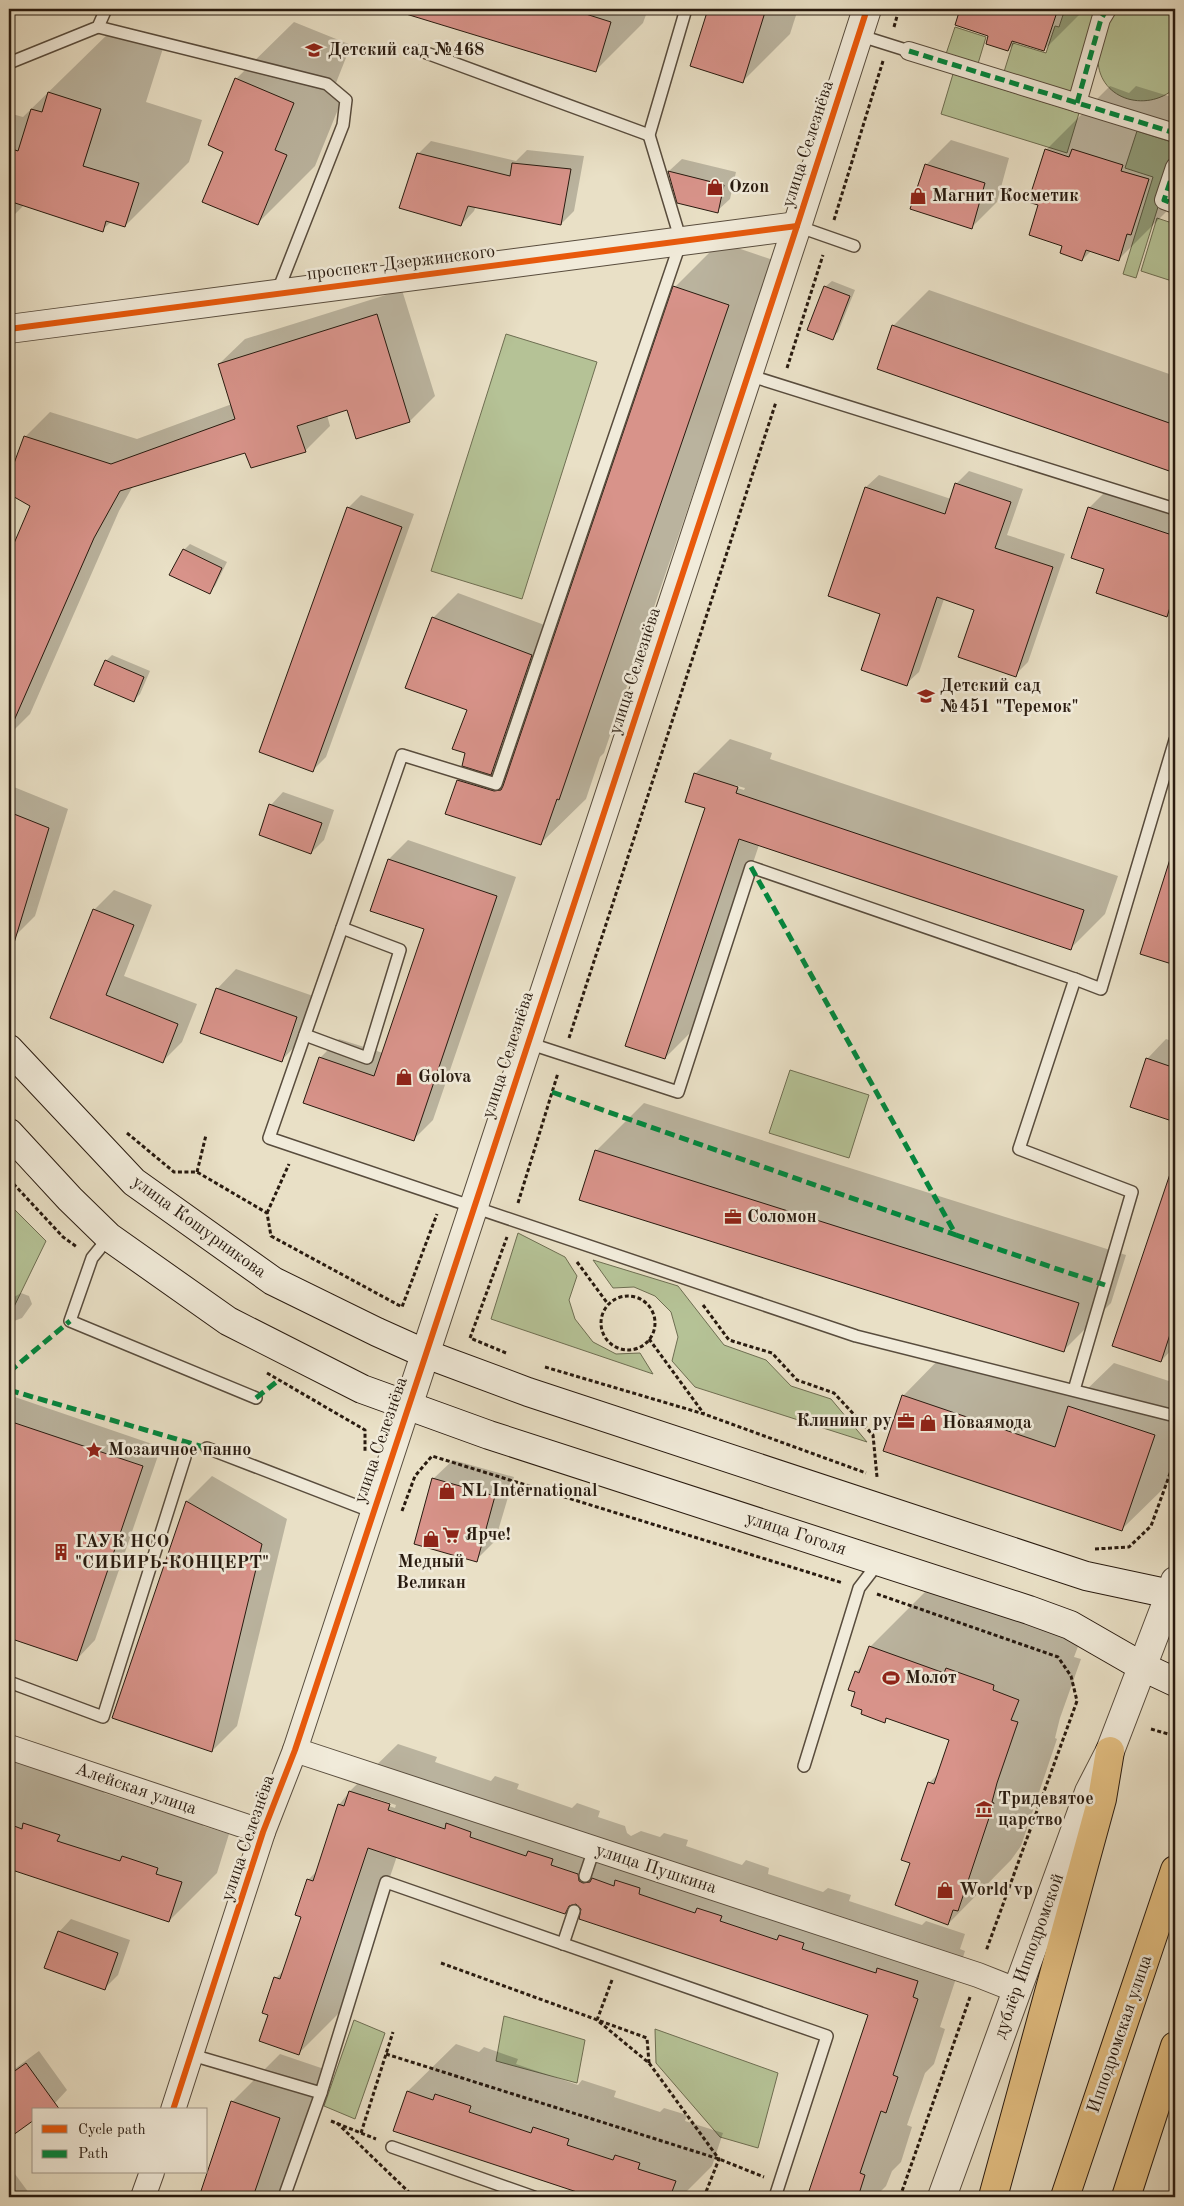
<svg xmlns="http://www.w3.org/2000/svg" width="1184" height="2206" viewBox="0 0 1184 2206" font-family="'Old Standard TT',serif">
<rect width="100%" height="100%" fill="#e9e0c6"/>
<filter id="stains"><feTurbulence type="fractalNoise" baseFrequency=".004" numOctaves="4"/><feColorMatrix values="0 0 0 0 .2 0 0 0 0 .09 0 0 0 0 .02 0 0 0 .5 -.17"/></filter>
<radialGradient id="worn" r=".72"><stop offset=".6" stop-color="#630" stop-opacity="0"/><stop offset="1" stop-color="#630" stop-opacity=".3"/></radialGradient>
<g fill="#b5c296" stroke="#6e6e52">
<polygon points="1065,9 1098,9 1071,96 1003,75 1013,43 1046,53 1055,26 1059,27"/>
<path d="M1115,9H1175V88C1146,114 1096,99 1098,56C1099,41 1107,22 1115,9Z"/>
<polygon points="955,27 986,37 977,67 945,57"/>
<polygon points="953,74 1079,113 1067,153 941,114"/>
<polygon points="1137,131 1175,143 1175,152 1136,278 1123,274 1153,177 1125,168"/>
<polygon points="1157,218 1175,224 1175,282 1141,271"/>
<polygon points="506,334 597,362 522,599 431,571"/>
<polygon points="790,1070 869,1095 849,1158 769,1133"/>
<polygon points="9,1204 46,1241 9,1317"/>
<polygon points="518,1233 565,1257 577,1276 569,1300 575,1319 593,1342 616,1354 640,1353 653,1374 491,1319"/>
<polygon points="593,1260 678,1286 724,1345 766,1360 791,1386 831,1399 867,1442 695,1387 672,1361 678,1337 671,1312 655,1296 634,1287 613,1288"/>
<polygon points="504,2016 585,2040 577,2083 496,2061"/>
<polygon points="354,2020 385,2033 355,2119 324,2106"/>
<polygon points="655,2029 778,2073 758,2148 720,2137 656,2063"/>
</g>
<g fill="#0003" fill-rule="evenodd">
<polygon points="306,9 320,9 316,13"/>
<polygon points="433,9 648,9 643,23 595,71 429,19"/>
<polygon points="709,9 798,9 790,34 743,81 691,65"/>
<polygon points="961,9 1085,9 1044,50 1017,41 1008,50 989,35 956,25"/>
<polygon points="294,22 351,45 332,93 343,97 315,166 257,224 225,151 236,79"/>
<polygon points="113,29 164,45 146,102 202,120 189,162 125,226 111,222 102,230 24,205 9,220 9,117 12,114 23,117"/>
<polygon points="1110,86 1129,93 1136,86 1175,98 1175,203 1118,260 1091,251 1082,260 1063,245 1040,204 1046,150"/>
<polygon points="951,140 1009,158 997,202 972,227 926,165"/>
<polygon points="431,141 516,161 527,150 584,156 574,211 561,224 476,206 474,211 461,225 418,154"/>
<polygon points="682,159 736,172 730,199 717,211 678,202 669,171"/>
<polygon points="720,242 773,260 604,753 600,757 586,799 540,844 458,780 471,767 467,753 468,710 433,618 458,593 558,630 675,287"/>
<polygon points="832,281 855,290 838,332 832,338 825,287"/>
<polygon points="402,290 435,396 410,421 348,409 327,415 330,426 305,451 246,451 133,486 119,511 30,714 9,735 9,558 32,505 9,492 9,481 25,437 50,412 137,439 232,404 219,364 245,339"/>
<polygon points="929,290 1175,376 1175,472 878,368 893,326"/>
<polygon points="969,471 1023,489 1007,535 1065,554 1028,662 1015,675 975,609 944,599 919,672 906,684 882,613 866,487 879,475 951,499 956,484"/>
<polygon points="1108,489 1175,511 1175,606 1166,615 1105,568 1089,508"/>
<polygon points="361,495 414,514 326,757 313,770 348,508"/>
<polygon points="190,544 227,562 215,586 209,592 184,550"/>
<polygon points="112,655 150,671 140,694 134,700 106,661"/>
<path d="M730,739L772,753L770,759L1118,876L1105,914L1070,949L759,845L699,1024L665,1058L706,807L686,801L696,773ZM734,785L745,788L744,790L734,787Z"/>
<polygon points="9,785 68,809 35,916 16,935 9,928"/>
<polygon points="283,792 334,810 324,840 311,853 271,805"/>
<polygon points="408,840 516,877 433,1120 414,1139 320,1058 339,1039 383,1053 425,928 389,859"/>
<polygon points="1175,869 1175,964 1141,953 1165,880"/>
<polygon points="114,890 152,905 124,976 197,1004 182,1042 163,1061 52,1018 94,910"/>
<polygon points="236,969 316,997 300,1041 281,1061 217,989"/>
<polygon points="1166,1039 1175,1042 1175,1121 1131,1106 1147,1059"/>
<polygon points="644,1103 1126,1255 1111,1303 1063,1351 596,1151"/>
<polygon points="1175,1177 1175,1346 1161,1361 1167,1186"/>
<polygon points="21,1293 29,1296 32,1304 22,1318 14,1321 9,1319 9,1300"/>
<polygon points="947,1351 1080,1396 1114,1363 1175,1383 1175,1457 1166,1486 1121,1530 903,1396"/>
<polygon points="9,1395 161,1447 95,1640 76,1660 9,1637"/>
<polygon points="453,1460 514,1477 495,1541 476,1560 433,1479"/>
<polygon points="212,1476 287,1519 237,1726 212,1751 114,1717 187,1501"/>
<polygon points="934,1583 1082,1636 1074,1657 1081,1659 1060,1718 1055,1738 1057,1739 1021,1846 1011,1860 948,1924 912,1862 929,1783 939,1773 951,1739 888,1717 884,1721 864,1709 857,1691 856,1672 864,1664 870,1647"/>
<path d="M398,1744L437,1757L435,1762L491,1781L495,1776L519,1784L517,1789L572,1808L577,1803L600,1811L598,1817L625,1826L627,1833L631,1836L641,1831L660,1837L664,1833L688,1840L686,1846L742,1865L746,1860L769,1868L768,1874L823,1892L828,1888L851,1895L849,1901L922,1925L926,1921L965,1934L960,1949L965,1951L940,2027L945,2029L934,2064L925,2073L907,2125L912,2127L901,2162L892,2171L886,2186L875,2197H808L870,2014L583,1909L576,1902L565,1912L397,1856L347,2005L299,2053L269,2014L276,1978L285,1969L302,1916L308,1880L317,1871L339,1805L350,1791ZM371,1797L396,1805L395,1808L371,1800Z"/>
<polygon points="9,1760 68,1780 72,1776 107,1787 104,1793 166,1813 170,1809 205,1820 203,1826 229,1834 217,1873 169,1921 9,1867"/>
<polygon points="71,1919 130,1940 118,1975 105,1988 59,1932"/>
<polygon points="456,2044 479,2052 484,2047 518,2059 516,2064 578,2085 582,2080 616,2091 614,2097 660,2112 664,2108 687,2115 685,2121 723,2133 712,2166 681,2197 595,2197 395,2130 408,2091"/>
<polygon points="39,2051 67,2090 55,2103 34,2110 34,2118 9,2136 9,2073"/>
<polygon points="280,2054 327,2070 284,2197 200,2197 232,2102"/>
<polygon points="9,2166 32,2197 9,2197"/>
</g>
<g fill="#d8938a" stroke="#281a0f">
<polygon points="407,9 570,9 611,22 596,72 406,14"/>
<polygon points="708,9 766,9 743,83 690,66"/>
<polygon points="960,9 1058,9 1044,51 1012,41 1008,51 986,44 988,36 955,25"/>
<polygon points="235,78 294,103 275,150 287,155 258,225 202,202 223,152 208,145"/>
<polygon points="48,92 101,109 83,166 139,183 125,227 106,221 103,232 9,201 9,148 18,151 31,109 42,112"/>
<polygon points="1045,149 1069,157 1072,149 1123,165 1121,171 1149,179 1131,235 1127,234 1119,261 1086,250 1082,261 1060,253 1062,246 1029,235 1038,205 1028,202"/>
<polygon points="417,153 510,176 512,163 571,169 561,225 468,206 461,226 399,208"/>
<polygon points="925,164 985,183 972,229 910,209"/>
<polygon points="668,171 724,185 718,213 677,203"/>
<polygon points="673,286 729,305 559,800 557,799 541,845 445,814 457,780 494,791 501,790 503,786"/>
<polygon points="824,286 850,296 833,340 807,330"/>
<polygon points="377,314 410,422 356,439 347,410 297,426 306,452 251,468 245,453 120,491 94,538 9,732 9,555 30,506 9,494 9,477 24,436 111,464 235,419 218,364"/>
<polygon points="892,325 1175,425 1175,473 877,369"/>
<polygon points="955,483 1011,502 995,548 1053,567 1016,677 958,657 974,610 937,597 907,686 861,670 880,614 828,596 865,487 945,514"/>
<polygon points="347,507 402,527 313,772 259,752"/>
<polygon points="1088,507 1175,536 1175,591 1167,617 1096,593 1104,569 1071,558"/>
<polygon points="183,549 222,568 210,594 169,575"/>
<polygon points="432,617 532,655 491,775 462,766 465,753 452,749 467,710 405,688"/>
<polygon points="105,660 144,677 134,702 94,685"/>
<polygon points="694,773 738,787 736,793 1084,910 1071,950 739,839 665,1059 625,1046 705,808 685,802"/>
<polygon points="269,804 322,823 311,854 259,835"/>
<polygon points="9,812 49,828 14,943 9,943"/>
<polygon points="1171,856 1175,857 1175,965 1140,954"/>
<polygon points="388,859 497,896 414,1141 303,1103 319,1057 374,1076 424,929 370,911"/>
<polygon points="93,909 134,925 106,995 178,1024 163,1063 50,1018"/>
<polygon points="216,988 297,1017 282,1062 200,1033"/>
<polygon points="1146,1058 1175,1068 1175,1122 1130,1107"/>
<polygon points="595,1150 1079,1303 1064,1352 579,1200"/>
<polygon points="1172,1168 1175,1168 1175,1319 1161,1362 1112,1346"/>
<polygon points="902,1395 1055,1447 1068,1406 1155,1435 1122,1531 883,1451"/>
<polygon points="9,1421 143,1466 77,1661 9,1638"/>
<polygon points="432,1478 495,1496 477,1562 414,1544"/>
<polygon points="186,1501 262,1544 212,1752 112,1718"/>
<polygon points="869,1646 944,1673 946,1668 994,1685 993,1690 1019,1700 1011,1720 1018,1722 997,1783 992,1802 994,1803 958,1911 953,1910 948,1925 895,1905 910,1863 901,1860 928,1782 934,1784 949,1740 886,1718 885,1723 861,1714 862,1710 851,1706 855,1692 848,1690 855,1671 859,1673"/>
<polygon points="349,1791 390,1804 388,1810 445,1829 446,1823 471,1832 470,1837 526,1856 528,1851 553,1859 551,1865 578,1874 579,1881 583,1883 590,1882 592,1878 614,1886 615,1880 640,1888 639,1894 695,1913 697,1908 722,1916 720,1921 777,1940 779,1935 804,1943 802,1949 876,1973 877,1968 918,1981 913,1997 918,1999 893,2075 898,2077 886,2113 881,2111 860,2173 865,2175 858,2197 807,2197 868,2015 579,1919 581,1909 576,1904 569,1906 565,1914 368,1848 299,2055 259,2041 268,2015 262,2013 274,1977 280,1979 301,1917 295,1915 307,1879 313,1881 338,1804 344,1806"/>
<polygon points="23,1823 60,1835 57,1841 120,1861 122,1856 158,1868 156,1874 182,1882 169,1922 9,1869 9,1824 22,1829"/>
<polygon points="58,1931 118,1953 105,1990 44,1968"/>
<polygon points="26,2063 60,2110 34,2110 34,2120 9,2138 9,2075"/>
<polygon points="407,2091 433,2100 435,2094 471,2106 469,2112 531,2133 533,2127 569,2139 567,2145 613,2160 615,2155 640,2163 638,2169 676,2181 670,2197 592,2197 393,2131"/>
<polygon points="231,2101 280,2118 253,2197 199,2197"/>
</g>
<g fill="none" stroke-linecap="round" stroke-linejoin="round">
<g stroke="#584c3d" stroke-width="14">
<g id="service">
<polyline points="686,9 649,135 681,241 496,784 402,755 269,1138 856,1336 1175,1416"/>
<polyline points="98,27 327,84 346,100 343,125 277,293"/>
<polyline points="858,35 909,51"/>
<polyline points="421,51 649,135"/>
<polyline points="9,63 98,27 106,9"/>
<polyline points="797,226 854,246"/>
<polyline points="748,375 1175,509"/>
<polyline points="1075,979 1101,989 1175,740"/>
<polyline points="305,1035 367,1058 400,950 342,928"/>
<polyline points="528,1043 678,1092 751,867 1075,979 1019,1149 1132,1192 1074,1390"/>
<polyline points="109,1237 92,1258 70,1321 256,1398"/>
<polyline points="207,1448 373,1512"/>
<polyline points="9,1682 103,1717 185,1457"/>
<polyline points="804,1766 859,1588 879,1562"/>
<polyline points="585,1876 594,1849"/>
<polyline points="563,1944 574,1911"/>
<polyline points="192,2055 321,2093 386,1882 827,2036 775,2197"/>
<polyline points="392,2147 534,2197"/>
<polyline points="284,2197 321,2093"/>
</g>
</g>
<g stroke="#584c3d" stroke-width="20">
<g id="pedestrian">
<polyline points="909,51 1175,133"/>
<polyline points="1077,103 1101,19 1107,9"/>
<polyline points="1175,167 1164,200 1175,204"/>
</g>
</g>
<g stroke="#584c3d" stroke-width="26">
<g id="minor">
<polyline points="9,1747 263,1832"/>
<polyline points="295,1750 978,1975 1016,1990"/>
<polyline points="173,2110 263,1832 295,1750 408,1406"/>
<polyline points="143,2197 152,2172"/>
</g>
</g>
<g stroke="#584c3d" stroke-width="30">
<g id="tertiary">
<polyline points="9,329 797,226"/>
<polyline points="408,1406 797,226 867,9"/>
<polyline points="942,2197 1089,1792 1110,1751 1175,1581"/>
</g>
</g>
<g stroke="#281a0f" stroke-width="30">
<g id="secondary">
<polyline points="9,1049 134,1182 273,1281 377,1332 426,1354 528,1392 1086,1576 1175,1595"/>
<polyline points="9,1133 70,1199 109,1237 228,1321 362,1389 489,1435 1029,1610 1070,1625 1143,1667 1175,1682"/>
</g>
</g>
<g stroke="#281a0f" stroke-width="30">
<g id="trunk">
<polyline points="993,2197 1102,1799 1110,1751"/>
<polyline points="1065,2197 1175,1870"/>
<polyline points="1126,2197 1175,2046"/>
</g>
</g>
<g stroke="#281a0f" stroke-width="3" stroke-dasharray="4 2.5" stroke-linecap="butt">
<polyline points="894,27 899,9"/>
<polyline points="834,220 883,61"/>
<polyline points="787,368 823,255"/>
<polyline points="569,1038 776,402"/>
<polyline points="127,1133 174,1172 197,1172 267,1213 271,1236 402,1307 437,1214"/>
<polyline points="197,1172 206,1135"/>
<polyline points="9,1179 63,1237 77,1247"/>
<polyline points="518,1203 558,1073"/>
<polyline points="267,1213 289,1164"/>
<polyline points="577,1262 608,1304"/>
<circle cx="628" cy="1323" r="27"/>
<polyline points="703,1305 729,1340 772,1353 797,1380 834,1393 873,1435 877,1477"/>
<polyline points="649,1339 704,1414"/>
<polyline points="506,1353 470,1338 507,1237"/>
<polyline points="545,1367 704,1414 866,1473"/>
<polyline points="267,1373 365,1430 365,1453"/>
<polyline points="402,1511 415,1476 432,1456 843,1583"/>
<polyline points="1095,1549 1129,1547 1151,1526 1175,1460"/>
<polyline points="877,1594 1058,1657 1071,1676 1077,1701 986,1951"/>
<polyline points="1151,1729 1175,1736"/>
<polyline points="441,1963 647,2038 649,2063"/>
<polyline points="612,1980 597,2020 649,2063 719,2159 704,2197"/>
<polyline points="386,2054 719,2159 764,2177"/>
<polyline points="331,2121 376,2139"/>
<polyline points="337,2123 414,2197"/>
<polyline points="361,2133 393,2032"/>
<polyline points="900,2197 970,1997"/>
</g>
<use href="#service" stroke="#f1ebda" stroke-width="11"/>
<use href="#pedestrian" stroke="#f1ebda" stroke-width="18"/>
<use href="#minor" stroke="#f1ebda" stroke-width="24"/>
<use href="#tertiary" stroke="#f1ebda" stroke-width="28"/>
<use href="#secondary" stroke="#f1ebda" stroke-width="28"/>
<use href="#trunk" stroke="#e4c083" stroke-width="28"/>
<g stroke="#00873e" stroke-width="5" stroke-dasharray="10 5" stroke-linecap="butt">
<polyline points="909,51 1175,133"/>
<polyline points="1077,103 1101,19 1107,9"/>
<polyline points="1175,167 1164,200 1175,204"/>
<polyline points="751,867 956,1235 1105,1285"/>
<polyline points="552,1092 956,1235"/>
<polyline points="9,1372 70,1321"/>
<polyline points="9,1390 207,1448"/>
<polyline points="256,1398 279,1380"/>
</g>
<g stroke="#f1ebda" stroke-width="9">
<g id="cycleway">
<polyline points="9,329 797,226"/>
<polyline points="173,2110 263,1832 295,1750 426,1354 797,226 867,9"/>
</g>
</g>
<use href="#cycleway" stroke="#e8590c" stroke-width="6"/>
</g>
<defs>
<g id="school-bare" transform="scale(1.35)"><path d="M0-5L7-2L0 1L-7-2ZM-4 1L0 2.5L4 1V4Q0 6-4 4Z" fill="#8f2418" stroke="#f1ebda" stroke-width="2.5" paint-order="stroke"/></g>
<g id="shop-bare" transform="scale(1.35)"><path d="M-5-2.5h2.3a2.7 3.5 0 0 1 5.4 0H5L5.5 6h-11ZM-1.5-2.5h3a1.5 2.3 0 0 0-3 0Z" fill="#8f2418" stroke="#f1ebda" stroke-width="2.5" paint-order="stroke"/></g>
<g id="office-bare" transform="scale(1.35)"><path d="M-6-3h4V-5.5h4V-3h4V5H-6ZM-1-4.5V-3h2v-1.5ZM-6 0V1H6V0Z" fill="#8f2418" stroke="#f1ebda" stroke-width="2.5" paint-order="stroke"/></g>
<g id="sight-bare" transform="scale(1.35)"><path d="M0-6L1.8-2.2L6-1.7L2.9 1.2L3.7 5.4L0 3.3L-3.7 5.4L-2.9 1.2L-6-1.7L-1.8-2.2Z" fill="#8f2418" stroke="#f1ebda" stroke-width="2.5" paint-order="stroke"/></g>
<g id="supermarket-bare" transform="scale(1.35)"><path d="M-6-5.5h2.5l.6 2H6L4.5 2H-2.5L-4.4-4H-6ZM-1.5 3.2a1.3 1.3 0 1 0 .1 0ZM3 3.2a1.3 1.3 0 1 0 .1 0Z" fill="#8f2418" stroke="#f1ebda" stroke-width="2.5" paint-order="stroke"/></g>
<g id="building-bare" transform="scale(1.35)"><path d="M-4-6H4V6H1V3H-1V6H-4ZM-2.5-4.3h1.7v1.8h-1.7ZM.8-4.3h1.7v1.8H.8ZM-2.5-1h1.7V.8h-1.7ZM.8-1h1.7V.8H.8Z" fill="#8f2418" stroke="#f1ebda" stroke-width="2.5" paint-order="stroke"/></g>
<g id="stadium-bare" transform="scale(1.35)"><path d="M0-5a6.5 5 0 1 0 0 10a6.5 5 0 1 0 0-10ZM-3.5-1.8h7v3.6h-7Z" fill="#8f2418" stroke="#f1ebda" stroke-width="2.5" paint-order="stroke"/></g>
<g id="museum-bare" transform="scale(1.35)"><path d="M0-6L6-3V-2H-6V-3ZM-5-1h2V3h-2ZM-1-1h2V3h-2ZM3-1h2V3H3ZM-6 4H6V6H-6Z" fill="#8f2418" stroke="#f1ebda" stroke-width="2.5" paint-order="stroke"/></g>
</defs>
<g fill-rule="evenodd">
<use href="#school-bare" x="314" y="50"/>
<use href="#shop-bare" x="715" y="187"/>
<use href="#shop-bare" x="918" y="196"/>
<use href="#school-bare" x="926" y="696"/>
<use href="#shop-bare" x="404" y="1077"/>
<use href="#office-bare" x="733" y="1217"/>
<use href="#office-bare" x="906" y="1421"/>
<use href="#shop-bare" x="928" y="1423"/>
<use href="#sight-bare" x="94" y="1450"/>
<use href="#shop-bare" x="447" y="1491"/>
<use href="#supermarket-bare" x="451" y="1535"/>
<use href="#shop-bare" x="431" y="1539"/>
<use href="#building-bare" x="61" y="1552"/>
<use href="#stadium-bare" x="891" y="1678"/>
<use href="#museum-bare" x="984" y="1809"/>
<use href="#shop-bare" x="945" y="1890"/>
</g>
<g text-anchor="middle" dominant-baseline="central" stroke-width="5" stroke-linejoin="round" paint-order="stroke">
<g font-size="18" font-weight="bold" fill="#281a0f" stroke="#f1ebda" text-anchor="start">
<text x="328" y="50">Детский сад №468</text>
<text x="729" y="187">Ozon</text>
<text x="932" y="196">Магнит Косметик</text>
<text x="940" y="686">Детский сад<tspan x="940" dy="21">№451 "Теремок"</tspan></text>
<text x="418" y="1077">Golova</text>
<text x="747" y="1217">Соломон</text>
<text x="892" y="1421" text-anchor="end">Клининг ру</text>
<text x="942" y="1423">Новаямода</text>
<text x="108" y="1450">Мозаичное панно</text>
<text x="461" y="1491">NL International</text>
<text x="465" y="1535">Ярче!</text>
<text x="75" y="1542">ГАУК НСО<tspan x="75" dy="21">"СИБИРЬ-КОНЦЕРТ"</tspan></text>
<text x="431" y="1562" text-anchor="middle">Медный<tspan x="431" dy="21">Великан</tspan></text>
<text x="905" y="1678">Молот</text>
<text x="998" y="1799">Тридевятое<tspan x="998" dy="21">царство</tspan></text>
<text x="959" y="1890">World vp</text>
</g>
<g font-size="18" fill="#281a0f" stroke="#f1ebda">
<text transform="translate(808 144) rotate(-72)">улица Селезнёва</text>
<text transform="translate(401 263) rotate(-7)">проспект Дзержинского</text>
<text transform="translate(635 671) rotate(-72)">улица Селезнёва</text>
<text transform="translate(508 1055) rotate(-72)">улица Селезнёва</text>
<text transform="translate(199 1227) rotate(36)">улица Кошурникова</text>
<text transform="translate(381 1440) rotate(-71)">улица Селезнёва</text>
<text transform="translate(796 1534) rotate(18)">улица Гоголя</text>
<text transform="translate(136 1789) rotate(19)">Алейская улица</text>
<text transform="translate(248 1838) rotate(-71)">улица Селезнёва</text>
<text transform="translate(656 1869) rotate(18)">улица Пушкина</text>
<text transform="translate(1029 1956) rotate(-70)">дублёр Ипподромской</text>
<text transform="translate(1120 2034) rotate(-71)">Ипподромская улица</text>
</g>
</g>
<rect width="1184" height="2206" fill="none" stroke="#e9e0c6" stroke-width="30"/>
<rect x="10" y="10" width="1164" height="2186" fill="none" stroke="#281a0f" stroke-width="2.5"/>
<rect x="15" y="15" width="1154" height="2176" fill="none" stroke="#281a0f"/>
<rect x="32" y="2108" width="175" height="65" fill="#f1ebda" stroke="#a19789"/>
<rect x="42" y="2125" width="25" height="8" fill="#e8590c" stroke="#a19789"/>
<text x="78" y="2134" font-size="15" fill="#281a0f">Cycle path</text>
<rect x="42" y="2150" width="25" height="8" fill="#00873e" stroke="#a19789"/>
<text x="78" y="2158" font-size="15" fill="#281a0f">Path</text>
<rect width="100%" height="100%" filter="url(#stains)"/>
<rect width="100%" height="100%" fill="url(#worn)"/>
</svg>
